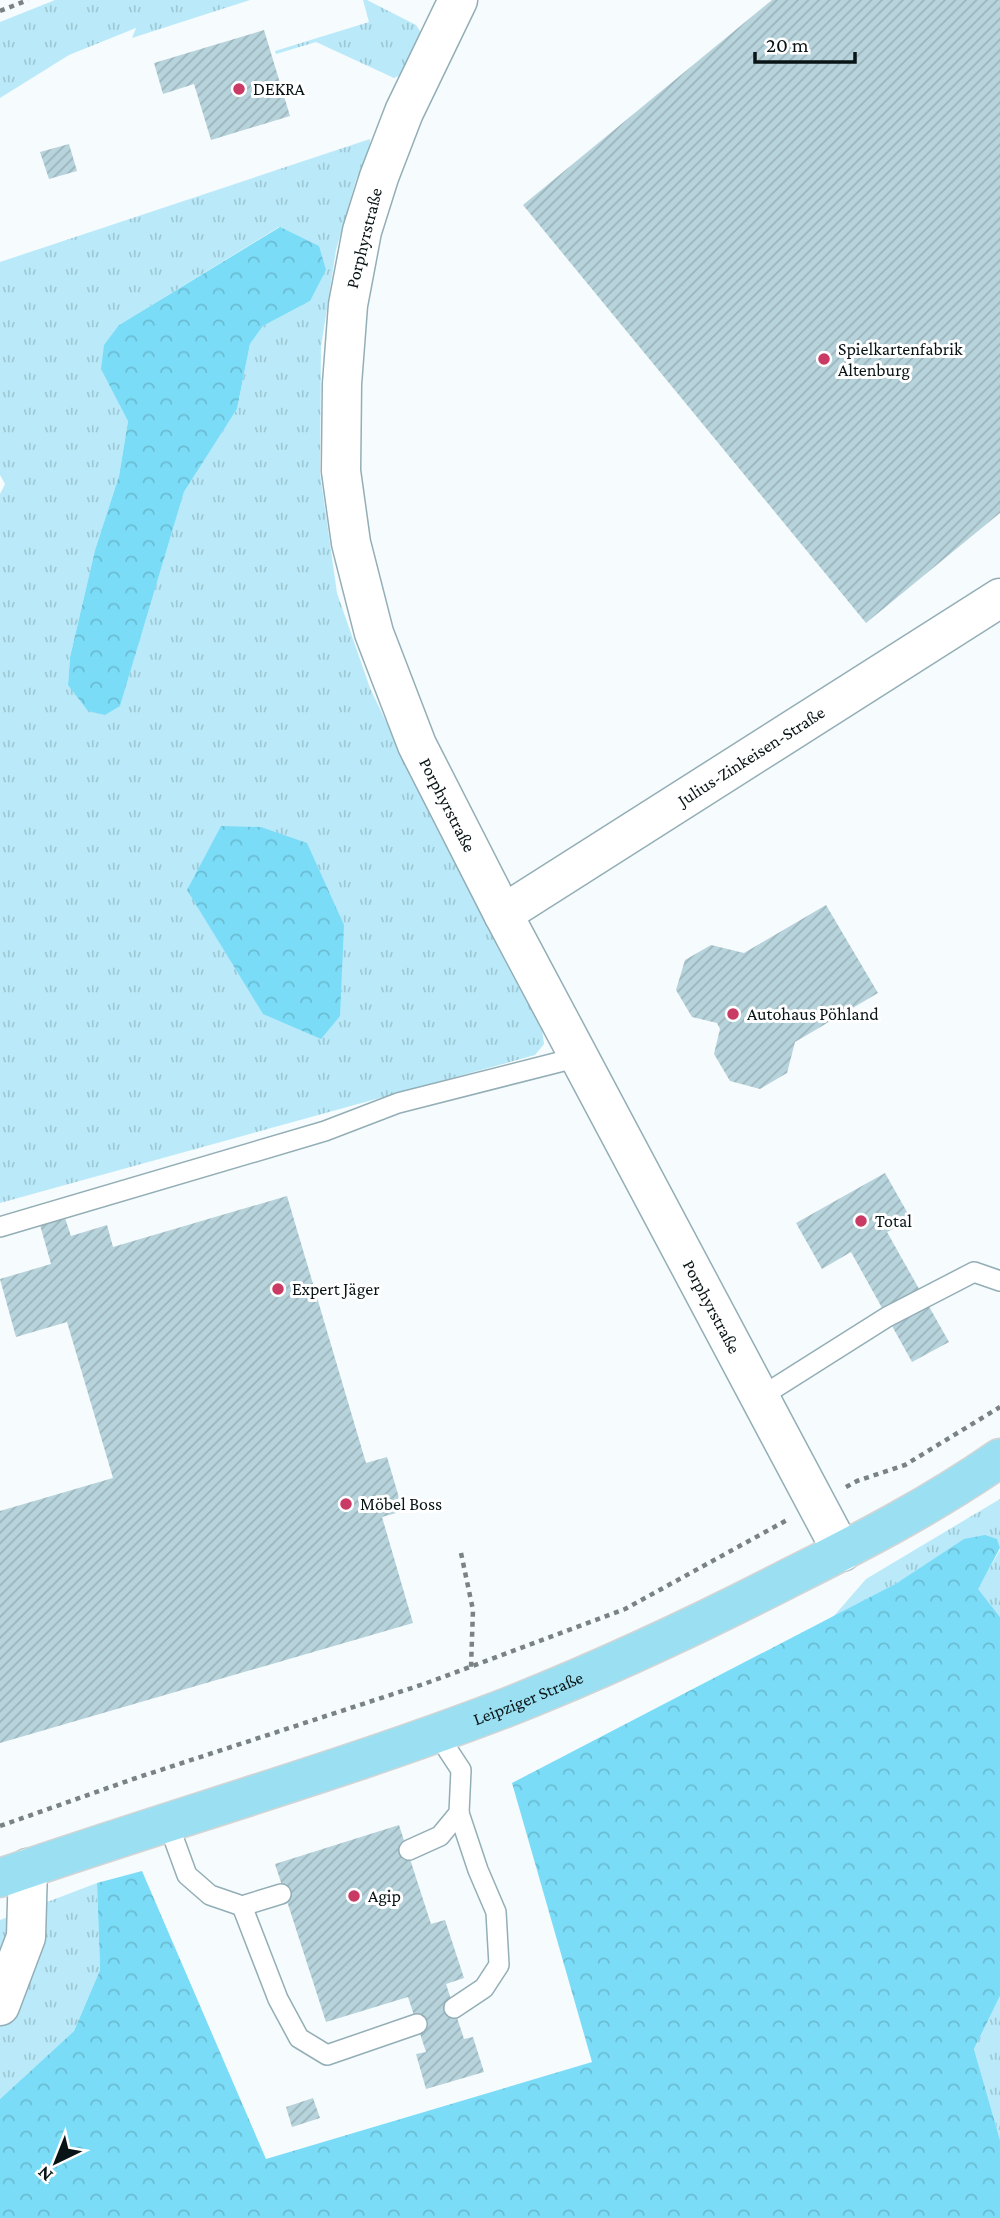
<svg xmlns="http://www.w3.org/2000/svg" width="1000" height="2218" viewBox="0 0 1000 2218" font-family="'Crimson Pro',serif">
<defs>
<pattern id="grass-tufts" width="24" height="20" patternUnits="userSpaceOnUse" patternTransform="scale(1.75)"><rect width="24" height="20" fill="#baeaf9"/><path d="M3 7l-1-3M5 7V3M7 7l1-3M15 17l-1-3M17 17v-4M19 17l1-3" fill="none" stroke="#9fc8d5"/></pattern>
<pattern id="forest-crowns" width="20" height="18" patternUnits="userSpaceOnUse" patternTransform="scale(1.75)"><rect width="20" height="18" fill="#7bdcf7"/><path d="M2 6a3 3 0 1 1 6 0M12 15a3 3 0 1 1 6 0" fill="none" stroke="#69bcd3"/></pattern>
<pattern id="building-hatch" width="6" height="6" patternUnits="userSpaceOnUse" patternTransform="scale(1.75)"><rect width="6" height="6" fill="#b7d3db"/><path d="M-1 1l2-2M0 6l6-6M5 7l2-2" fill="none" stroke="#9cb4bb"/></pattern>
</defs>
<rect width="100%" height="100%" fill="#f6fbfd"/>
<g fill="url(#grass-tufts)" fill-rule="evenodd">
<polygon points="55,0 250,0 132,38 136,28 69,55 0,98 0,22"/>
<polygon points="363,0 367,0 416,25 422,34 404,74 394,78 316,42 276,54 275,51 369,22"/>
<path d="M370,139V149L356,180L336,250L321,347L320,473L337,593L370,688L436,827L542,1029L544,1044L535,1055L0,1203V494L5,484L0,475V262ZM279,227L310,301L263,326L250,344L237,409L184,492L120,705L68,685L70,657L95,550L119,476L128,421L119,325Z"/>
<polygon points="1000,1499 1000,1548 996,1539 897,1583 833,1617 866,1579"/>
<polygon points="1000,1550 1000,1617 977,1589"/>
<polygon points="97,1883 100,1970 74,2031 0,2099 0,1920"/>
<polygon points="1000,1996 1000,2140 974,2049"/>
</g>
<g fill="url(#forest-crowns)">
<polygon points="280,227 319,246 326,270 310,301 263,326 250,344 237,409 184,492 120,706 105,715 88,711 68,685 70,657 95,550 119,476 128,421 101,369 104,345 119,325"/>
<polygon points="221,826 261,827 307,843 344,925 340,1016 321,1039 263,1014 187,890"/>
<polygon points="985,1535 997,1539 1000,1548 978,1589 1000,1617 1000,1996 974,2049 1000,2140 1000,2218 0,2218 0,2099 74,2031 100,1970 97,1883 142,1871 266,2159 592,2062 512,1783 897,1583 964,1539"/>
</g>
<g fill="url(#building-hatch)">
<polygon points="772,0 1000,0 1000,513 866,623 523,205"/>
<polygon points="264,30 290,116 211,140 194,84 163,94 154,63"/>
<polygon points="69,144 77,171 49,179 40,152"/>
<polygon points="826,905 878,993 795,1042 787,1073 760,1089 730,1081 714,1054 720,1029 717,1023 692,1017 676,990 685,960 711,945 744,953"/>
<polygon points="885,1173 911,1219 887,1232 949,1342 912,1362 851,1252 822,1269 796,1223"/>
<polygon points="287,1196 366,1463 387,1457 403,1511 382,1517 413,1623 0,1743 0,1511 113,1478 67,1322 16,1337 0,1279 51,1264 40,1225 65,1218 71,1236 107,1225 113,1247"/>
<polygon points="399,1825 431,1924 445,1920 464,1978 446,1984 464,2039 473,2037 484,2072 426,2089 416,2054 426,2052 408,1997 326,2022 275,1864"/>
<polygon points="313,2098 320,2118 292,2127 286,2107"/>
</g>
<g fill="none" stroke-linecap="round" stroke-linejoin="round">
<g stroke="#93aeb6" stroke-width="22">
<g id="service">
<polyline points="0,1227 325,1131 398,1103 579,1057"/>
<polyline points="759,1398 887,1317 974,1272 1000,1281"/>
<polyline points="168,1823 187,1875 210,1895 242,1906 281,1894"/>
<polyline points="409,1850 440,1836 459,1813 461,1770 436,1732"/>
<polyline points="242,1906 278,1999 299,2038 327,2055 417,2024"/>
<polyline points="454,2008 484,1988 499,1965 496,1912 478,1870 459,1813"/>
</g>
</g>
<g stroke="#93aeb6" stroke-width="41">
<g id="minor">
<path id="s1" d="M458,0L404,112L379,177L362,231L348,305L342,384L341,471L351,543L374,633L417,745L503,914L842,1552"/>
<path id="s2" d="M503,914L1000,598"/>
<polyline points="0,2006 26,1937 28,1868"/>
</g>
</g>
<g stroke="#d3d5d5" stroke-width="41">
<g id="primary">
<path id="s3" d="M0,1878C170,1819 345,1770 513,1705C608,1667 700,1624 791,1577C863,1541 934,1504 1000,1458"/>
</g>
</g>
<g stroke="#798284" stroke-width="4.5" stroke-dasharray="5 5" stroke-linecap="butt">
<polyline points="0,11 28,0"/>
<polyline points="846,1487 857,1481 905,1465 1000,1407"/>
<polyline points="461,1553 473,1610 471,1667"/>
<polyline points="0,1826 133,1779 424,1684 625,1609 787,1520"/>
</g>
<use href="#service" stroke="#fff" stroke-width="19"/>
<use href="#minor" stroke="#fff" stroke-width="38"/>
<use href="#primary" stroke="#9be0f2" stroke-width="38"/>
</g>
<g fill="#c93b64" stroke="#fff" stroke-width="2.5">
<circle cx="239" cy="89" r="7"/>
<circle cx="824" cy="359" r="7"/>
<circle cx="733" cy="1014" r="7"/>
<circle cx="861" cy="1221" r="7"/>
<circle cx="278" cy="1289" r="7"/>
<circle cx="346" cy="1504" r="7"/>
<circle cx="354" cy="1896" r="7"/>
</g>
<g text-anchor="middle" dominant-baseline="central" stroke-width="6" stroke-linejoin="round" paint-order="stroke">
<g font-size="18" fill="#091416" stroke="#fff" text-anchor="start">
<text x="253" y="89">DEKRA</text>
<text x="838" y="349">Spielkartenfabrik<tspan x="838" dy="21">Altenburg</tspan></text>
<text x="747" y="1014">Autohaus Pöhland</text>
<text x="875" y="1221">Total</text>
<text x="292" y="1289">Expert Jäger</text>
<text x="360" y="1504">Möbel Boss</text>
<text x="368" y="1896">Agip</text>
</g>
<g font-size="18" fill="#091416" stroke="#fff">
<text transform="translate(364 238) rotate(-76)">Porphyrstraße</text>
<text stroke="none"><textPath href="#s2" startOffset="294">Julius-Zinkeisen-Straße</textPath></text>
<text stroke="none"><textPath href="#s1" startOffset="845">Porphyrstraße</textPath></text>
<text stroke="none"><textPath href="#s1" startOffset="1412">Porphyrstraße</textPath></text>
<text stroke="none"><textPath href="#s3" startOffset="558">Leipziger Straße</textPath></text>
</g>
</g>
<g transform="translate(56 2162) rotate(223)" stroke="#ffffff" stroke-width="5" paint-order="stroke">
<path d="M0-5L12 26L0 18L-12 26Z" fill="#091416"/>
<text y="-10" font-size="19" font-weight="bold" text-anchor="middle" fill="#091416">N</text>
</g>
<path d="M755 52v10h100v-10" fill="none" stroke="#091416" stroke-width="3.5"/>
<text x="766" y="52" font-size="21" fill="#091416" stroke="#ffffff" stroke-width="5" paint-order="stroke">20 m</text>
</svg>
